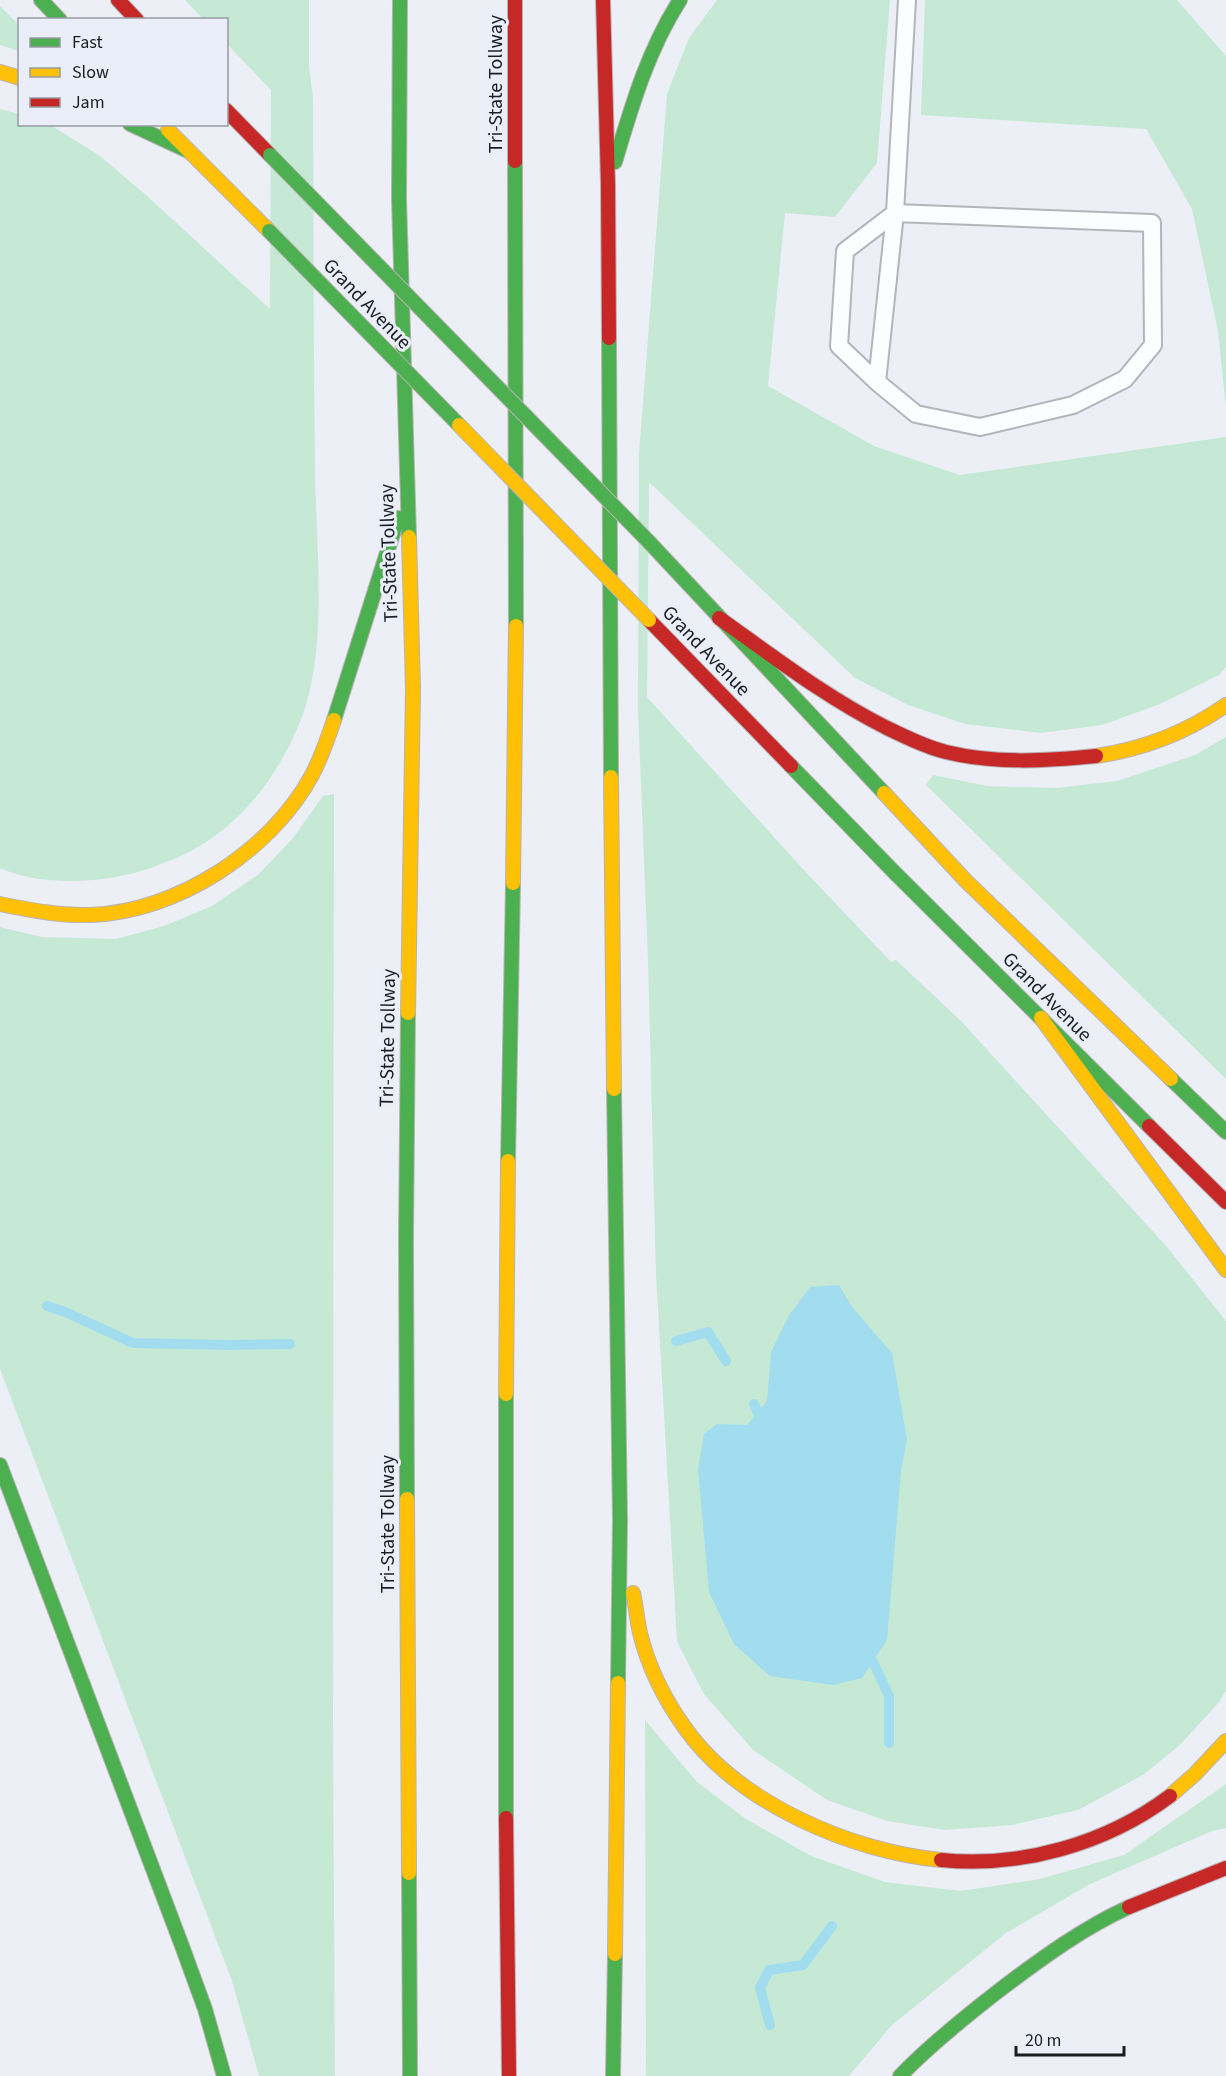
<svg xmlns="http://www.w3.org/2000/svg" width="1226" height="2076" viewBox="0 0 1226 2076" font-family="'Source Sans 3',sans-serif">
<rect width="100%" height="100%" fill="#eceff6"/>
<g fill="#c6e9d5">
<path d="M185,0H309V66L313,98C314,220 313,342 315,463C315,543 330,647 300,722C278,776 242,824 189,852C179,858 167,861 156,866C112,883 44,888 0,868V109L19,114L20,124L52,126L100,156L146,195L270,309L271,90L227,44L226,20L203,19Z"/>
<polygon points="717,0 890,0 877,163 835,217 785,213 768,386 874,446 960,475 1226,437 1226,667 1219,675 1160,704 1102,725 1041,733 965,724 908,705 855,678 649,482 647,697 802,868 891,962 896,960 961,1021 1167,1247 1226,1321 1226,1691 1219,1702 1180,1745 1143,1775 1078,1810 1012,1825 945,1830 887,1821 827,1800 753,1750 704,1694 677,1642 656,1274 648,961 638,710 639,453 667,94 689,38"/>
<polygon points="925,0 1177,0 1226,56 1226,408 1218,331 1192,209 1146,129 921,115"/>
<polygon points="0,6 19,25 19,51 0,45"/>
<polygon points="1226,737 1226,1079 926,785 933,775 988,786 1056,788 1117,781 1195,755"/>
<polygon points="334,794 333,1722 335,2076 259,2076 232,1981 0,1369 0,927 42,937 116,939 164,926 212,906 259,874 293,838 323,796"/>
<polygon points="645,1720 697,1782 746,1819 811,1856 885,1882 961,1891 1040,1879 1124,1855 1226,1784 1226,1828 1212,1831 1090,1884 1006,1933 892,2025 849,2076 646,2076"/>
</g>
<polygon fill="#a1ddee" points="839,1285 852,1307 892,1353 907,1439 901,1471 887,1640 862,1678 833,1685 770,1676 734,1644 709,1592 698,1469 704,1434 717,1424 747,1425 767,1401 771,1352 788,1317 810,1287"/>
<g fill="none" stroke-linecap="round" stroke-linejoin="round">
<g stroke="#a1ddee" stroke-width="10">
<polyline points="47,1306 65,1312 133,1343 230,1345 290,1344"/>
<polyline points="676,1341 708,1332 726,1361"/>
<polyline points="754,1404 763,1425"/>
<polyline points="867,1649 889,1696 889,1743"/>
<polyline points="770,2025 760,1988 769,1970 803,1965 832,1926"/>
</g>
<g stroke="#b3b5ba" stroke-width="20">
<polyline id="lane" points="877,382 839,346 845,251 895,213 1152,223 1153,345 1125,379 1073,405 980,427 916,414 877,382 895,213 907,0"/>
</g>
<g stroke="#bab1b3" stroke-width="16">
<g id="fast">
<polyline points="41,0 60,20"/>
<polyline points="400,0 399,198 409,537"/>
<polyline points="130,124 188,151"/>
<polyline points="515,161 516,626"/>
<path d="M615,162C632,105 648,50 680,0"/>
<polyline points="609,338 611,777"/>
<polyline points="650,543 884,793"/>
<polyline points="334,720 398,518"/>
<polyline points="791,766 893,871 1149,1126"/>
<polyline points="1171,1079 1226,1132"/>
<polyline points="614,1089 620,1520 618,1683"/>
<polyline points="508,1161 513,883"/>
<polyline points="506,1394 506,1818"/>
<polyline points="0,1465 182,1946 205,2009 224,2076"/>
<polyline points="407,1499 406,1239 408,1013"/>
<polyline points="409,1873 410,2076"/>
<polyline points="613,2076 615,1954"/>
<path d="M900,2076C931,2044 966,2016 1001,1989C1042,1958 1083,1928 1129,1907"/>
</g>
</g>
<g stroke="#bab1b3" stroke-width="16">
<g id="slow">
<polyline points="0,72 20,78"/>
<polyline points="168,130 269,231"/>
<path d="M1096,756C1144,749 1186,733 1226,705"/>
<polyline points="611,777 614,1089"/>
<polyline points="884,793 966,881 1171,1079"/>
<polyline points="513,883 516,626"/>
<path d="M0,904C30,910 59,916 90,915C177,912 271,851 312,775C321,758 328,738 334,720"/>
<polyline points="408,1013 413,689 409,537"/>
<polyline points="1041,1018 1226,1270"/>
<polyline points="506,1394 508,1161"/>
<polyline points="407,1499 409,1873"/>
<path d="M633,1593C636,1606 637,1620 640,1633C648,1666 665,1700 685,1728C738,1803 852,1852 941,1860"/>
<polyline points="1170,1796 1195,1774 1226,1741"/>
<polyline points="615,1954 618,1683"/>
</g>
</g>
<g stroke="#bab1b3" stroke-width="16">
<g id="jam">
<polyline points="118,0 137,20"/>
<polyline points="515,0 515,161"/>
<polyline points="603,0 608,184 609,338"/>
<polyline points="226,110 270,155"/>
<path d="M719,618C774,657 827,698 887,728C906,737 925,747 946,752C995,764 1045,761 1096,756"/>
<polyline points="649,620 791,766"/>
<polyline points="1149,1126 1226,1202"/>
<polyline points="506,1818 509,2076"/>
<path d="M941,1860C1021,1868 1106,1844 1170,1796"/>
<polyline points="1129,1907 1226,1868"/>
</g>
</g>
<use href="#lane" stroke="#fcfdfe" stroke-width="16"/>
<use href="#fast" stroke="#4caf50" stroke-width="14"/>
<use href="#slow" stroke="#ffc107" stroke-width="14"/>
<use href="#jam" stroke="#c62828" stroke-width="14"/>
<g stroke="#bab1b3" stroke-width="16" stroke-linecap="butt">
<g id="fast-bridge">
<polyline points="270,155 650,543"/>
<polyline points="269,231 459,425"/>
</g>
</g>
<g stroke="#bab1b3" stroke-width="16" stroke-linecap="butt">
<polyline id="slow-bridge" points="459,425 649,620"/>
</g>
<use href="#fast-bridge" stroke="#4caf50" stroke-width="14"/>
<use href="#slow-bridge" stroke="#ffc107" stroke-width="14"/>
</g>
<g text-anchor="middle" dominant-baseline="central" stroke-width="6" stroke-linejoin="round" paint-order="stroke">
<g font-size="20" fill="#1b1d21" stroke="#e9eef9">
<text transform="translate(496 84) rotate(-90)">Tri-State Tollway</text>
<text transform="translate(367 304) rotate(46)">Grand Avenue</text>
<text transform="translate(389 553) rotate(-92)">Tri-State Tollway</text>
<text transform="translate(706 651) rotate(46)">Grand Avenue</text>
<text transform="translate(1047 997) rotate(45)">Grand Avenue</text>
<text transform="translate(388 1038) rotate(-89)">Tri-State Tollway</text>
<text transform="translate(388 1524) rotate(-90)">Tri-State Tollway</text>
</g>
</g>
<rect x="18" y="18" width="210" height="108" fill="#e9eef9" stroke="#979aa3" stroke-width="1.5"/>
<rect x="30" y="38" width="30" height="9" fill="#4caf50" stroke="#979aa3" stroke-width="1.5"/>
<text x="72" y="48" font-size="18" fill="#1b1d21">Fast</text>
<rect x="30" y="68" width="30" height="9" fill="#ffc107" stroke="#979aa3" stroke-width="1.5"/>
<text x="72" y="78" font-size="18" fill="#1b1d21">Slow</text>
<rect x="30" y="98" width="30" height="9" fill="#c62828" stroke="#979aa3" stroke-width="1.5"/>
<text x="72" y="108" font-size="18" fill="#1b1d21">Jam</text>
<path d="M1016 2046v9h108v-9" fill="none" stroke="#1b1d21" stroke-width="3"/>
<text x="1025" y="2046" font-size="18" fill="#1b1d21" stroke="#e9eef9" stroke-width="4.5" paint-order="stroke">20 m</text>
</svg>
